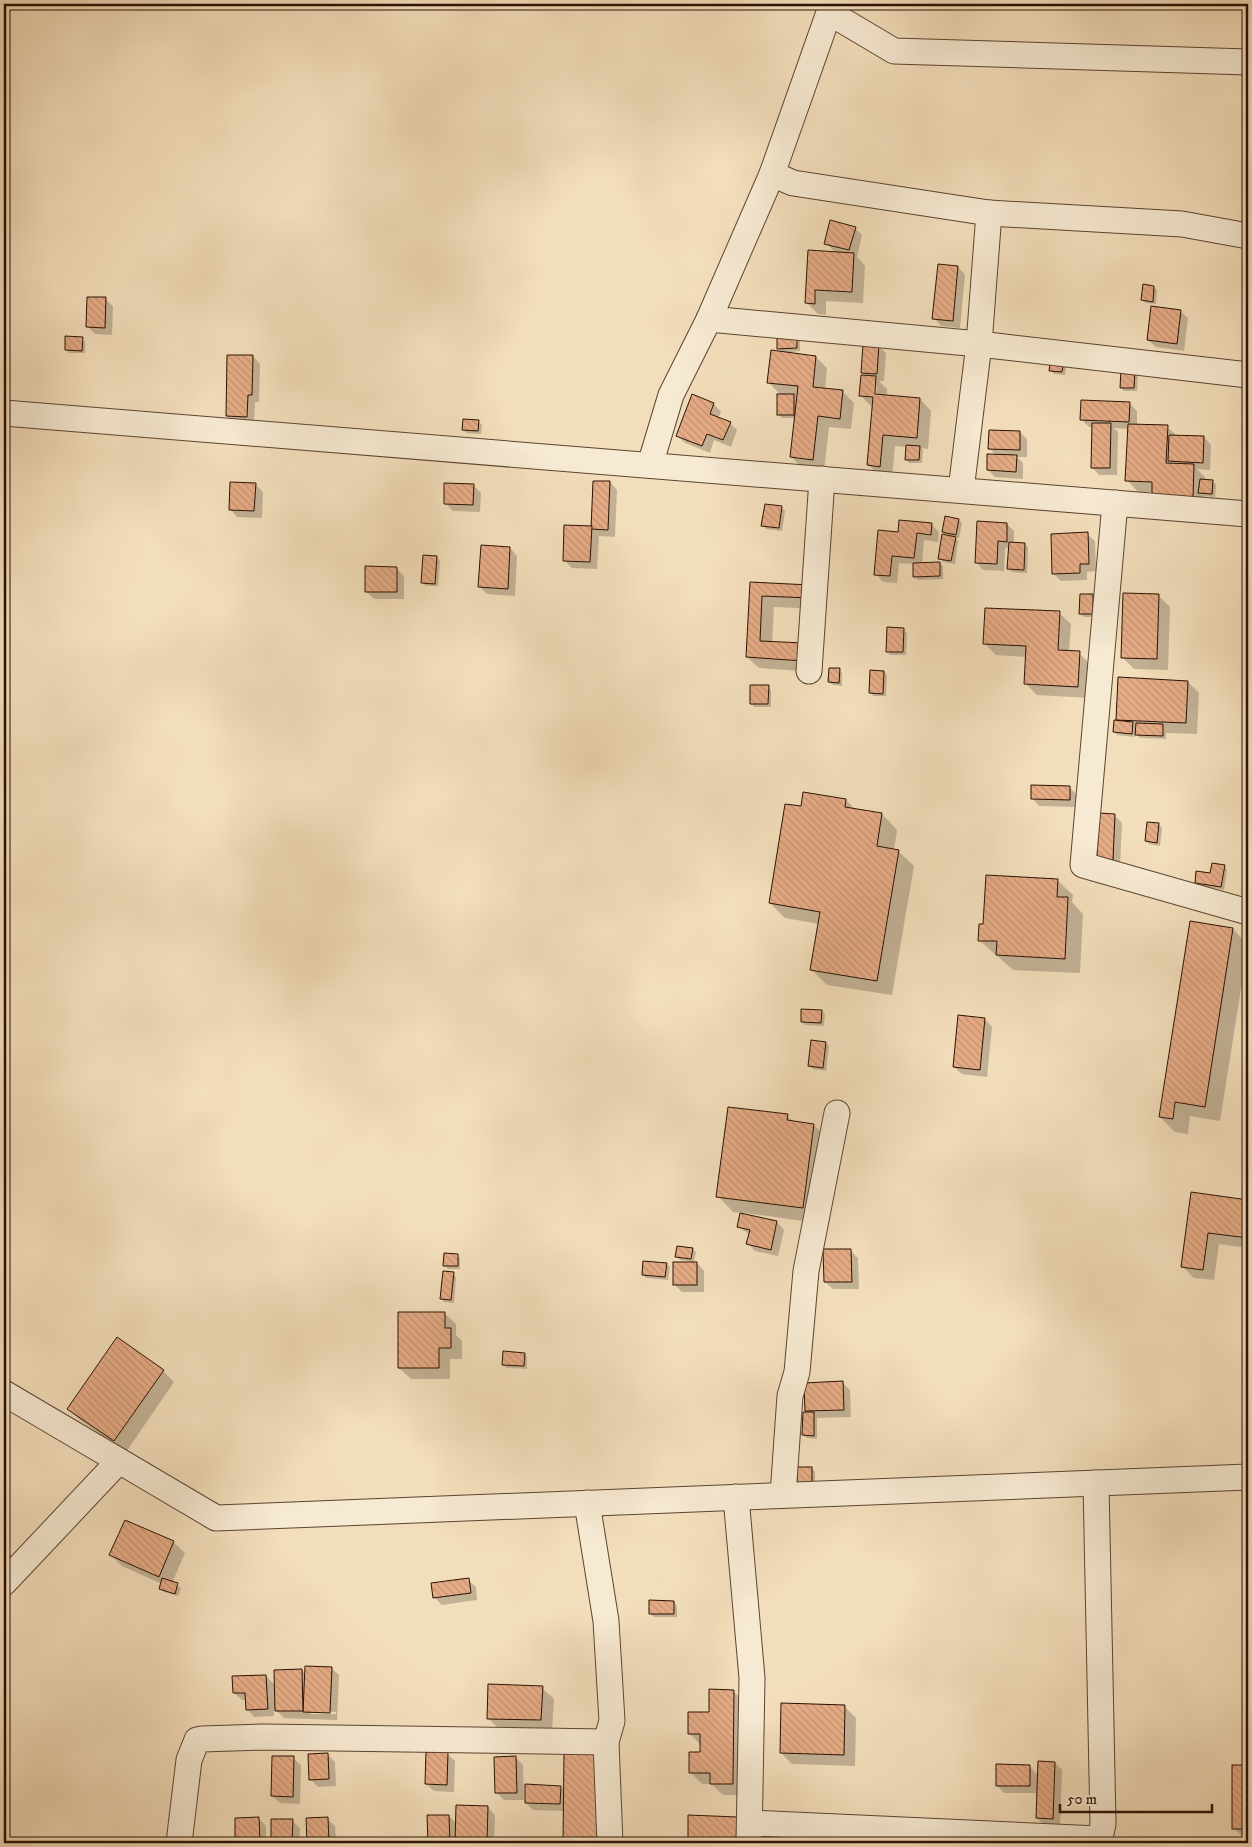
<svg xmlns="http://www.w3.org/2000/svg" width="1252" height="1847" viewBox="0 0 1252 1847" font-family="'IM FELL DW Pica',serif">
<defs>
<pattern id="building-back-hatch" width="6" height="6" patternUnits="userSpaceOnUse" patternTransform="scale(1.25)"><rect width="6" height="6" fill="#e6ac86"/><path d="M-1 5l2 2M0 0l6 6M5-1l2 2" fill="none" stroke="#c59372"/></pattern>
</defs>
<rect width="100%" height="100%" fill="#f3debb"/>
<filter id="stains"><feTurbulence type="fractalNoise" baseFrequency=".004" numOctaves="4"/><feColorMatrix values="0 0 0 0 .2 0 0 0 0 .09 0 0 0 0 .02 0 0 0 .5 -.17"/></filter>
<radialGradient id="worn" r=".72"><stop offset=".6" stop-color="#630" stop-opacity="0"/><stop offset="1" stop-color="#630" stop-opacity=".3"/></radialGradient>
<g fill="#0003" fill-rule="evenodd">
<polygon points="855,228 862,235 857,257 865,266 863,303 826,301 826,315 818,314 807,303 836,253 826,243"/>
<polygon points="958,267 965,275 960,328 941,326 934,318"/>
<polygon points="1154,287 1157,290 1156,304 1146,303 1142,300"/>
<polygon points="105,299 113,306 112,335 95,334 87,326"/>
<polygon points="1180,311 1188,318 1184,351 1156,347 1148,340"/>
<polygon points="800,336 800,351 784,353 816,357 827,368 825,390 842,391 854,403 851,429 829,427 824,471 803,468 791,457 796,418 782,418 778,414 781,395 768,382 783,353 778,348"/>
<polygon points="82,339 85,342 85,353 69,353 66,349"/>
<path d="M879,346L886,353L884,381H879L887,389V396L920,399L931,411L928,449L921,448L923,450L922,463H909L906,459L907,447L895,446L892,478L880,476L868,465L872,407L861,396L866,377L862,373ZM874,386H877L876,400H873Z"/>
<polygon points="253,356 260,364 259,402 255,402 254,424 235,423 227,416"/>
<polygon points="1067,363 1065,375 1054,374 1051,370"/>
<polygon points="1122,370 1138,374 1137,391 1124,391 1121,387"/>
<polygon points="714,404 721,412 718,418 730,423 737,430 731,447 714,440 710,453 685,443 677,435"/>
<polygon points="1130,404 1137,411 1137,425 1167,427 1177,436 1204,437 1211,445 1210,470 1197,469 1205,477 1205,481 1213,481 1216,485 1215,497 1204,496 1204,509 1153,492 1138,492 1127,480 1129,429 1114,428 1118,432 1117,475 1099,475 1092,467 1093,427 1089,427 1081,419"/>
<polygon points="478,421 482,425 481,434 467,433 463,430"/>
<polygon points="1020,432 1027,439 1027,457 1017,457 1023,463 1023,479 995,477 988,470 996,455 989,448"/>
<polygon points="610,482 617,490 615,537 599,536 597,569 572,568 564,560 593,527"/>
<polygon points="255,484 263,492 262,518 237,517 230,509"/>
<polygon points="473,485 481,493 480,512 453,511 445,503"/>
<polygon points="781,507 785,511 782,531 766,529 763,525"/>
<polygon points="959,520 962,523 959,538 954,537 958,541 955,564 943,562 940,559 948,537 943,532"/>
<polygon points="1007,524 1014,531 1014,544 1025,544 1028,548 1027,573 1012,572 1009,568 1010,548 1005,548 1004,571 983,570 976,562"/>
<polygon points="932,525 939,532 938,542 924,540 922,564 939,563 943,566 943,579 918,580 915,577 914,564 899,563 897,583 883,582 876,574 899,533"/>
<polygon points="1087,534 1095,541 1096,571 1087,572 1087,580 1061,581 1054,574"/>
<polygon points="510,548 517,556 515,596 487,594 480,587"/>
<polygon points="437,557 440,561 438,586 426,586 422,582"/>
<polygon points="396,568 404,576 404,599 374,599 366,591"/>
<polygon points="751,583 810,587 820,609 774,607 772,643 814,672 759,668 747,657"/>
<polygon points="1158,595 1170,607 1168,670 1134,669 1122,657"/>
<polygon points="1092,596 1096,599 1096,617 1084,617 1080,614"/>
<polygon points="1059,613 1071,624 1069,652 1079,653 1090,664 1089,698 1037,695 1026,684 1027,657 996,655 985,644"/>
<polygon points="903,629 907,633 906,655 890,655 887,651"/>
<polygon points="839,669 842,673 842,686 833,685 829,682"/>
<polygon points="884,672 887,675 886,696 873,696 870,692"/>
<polygon points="1188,682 1199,693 1197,734 1166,733 1166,739 1140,738 1136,734 1135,737 1117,735 1114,731 1119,722 1117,719"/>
<polygon points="768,686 771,690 771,707 754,707 751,703"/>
<polygon points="1070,788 1077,795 1077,807 1039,806 1032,798"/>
<polygon points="846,800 856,810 882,814 897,830 894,850 898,851 914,866 892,995 827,985 811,969 819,924 785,918 770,903 802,808"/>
<polygon points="1114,815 1122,823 1120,867 1106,866"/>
<polygon points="1159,824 1162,828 1160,846 1149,844 1146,841"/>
<polygon points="1224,866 1227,870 1224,890 1200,885 1196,882"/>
<polygon points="1057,880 1073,895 1072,902 1083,914 1080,973 1013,970 979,940 985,925"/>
<polygon points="1233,929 1248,945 1220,1121 1190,1116 1188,1134 1175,1132 1160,1117"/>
<polygon points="822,1011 825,1014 824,1026 805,1025 802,1021"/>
<polygon points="985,1019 992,1027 987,1077 962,1074 954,1067"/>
<polygon points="813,1041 826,1043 829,1046 826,1071 813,1069 809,1066"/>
<polygon points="787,1116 794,1122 814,1125 829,1140 818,1223 745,1213 744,1215 777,1222 784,1230 778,1256 755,1251 748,1244 750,1235 739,1227 742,1213 733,1212 718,1196"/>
<polygon points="1192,1194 1248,1201 1248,1248 1219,1244 1214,1280 1194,1278 1182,1266"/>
<polygon points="692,1249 696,1252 694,1262 680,1260 677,1256"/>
<polygon points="850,1250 858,1258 859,1289 833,1289 825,1282"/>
<polygon points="457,1255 460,1258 460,1269 448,1269 445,1265"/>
<polygon points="697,1263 704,1271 704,1292 682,1292 674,1284"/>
<polygon points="666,1264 670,1267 668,1280 646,1278 643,1274"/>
<polygon points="453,1273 456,1277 454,1303 444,1302 441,1299"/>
<polygon points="444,1313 456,1324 456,1335 462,1341 462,1359 450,1359 450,1379 411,1379 399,1368"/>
<polygon points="524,1354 527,1357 527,1369 507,1368 503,1365"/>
<polygon points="163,1371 174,1382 126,1452 80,1420 68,1409"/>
<polygon points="843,1383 850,1390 851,1417 817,1418 817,1439 807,1438 803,1435 809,1413 806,1411"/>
<polygon points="812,1468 815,1472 815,1489 802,1489"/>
<polygon points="173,1542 185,1553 172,1583 181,1588 178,1596 164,1592 160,1588 162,1584 122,1566 111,1555"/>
<polygon points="468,1580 476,1587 477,1600 442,1605 435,1598"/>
<polygon points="674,1602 677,1606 677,1617 654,1617 650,1613"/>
<path d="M331,1668L339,1675L337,1720L284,1718L274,1708V1716L254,1717L247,1709V1700H242L234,1693L266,1676L276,1686L302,1670L306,1675ZM311,1711L336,1712V1714H311Z"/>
<polygon points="542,1688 554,1699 552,1731 500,1730 488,1718"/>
<polygon points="733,1691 745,1702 744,1795 723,1795 711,1784 702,1784 690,1772 701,1753 701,1745 690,1734"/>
<polygon points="844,1706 856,1718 855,1766 792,1764 781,1753"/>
<polygon points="327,1754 335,1762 336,1786 318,1787 310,1779"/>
<polygon points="447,1754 455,1761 454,1792 434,1791 426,1784"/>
<polygon points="515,1757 523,1765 524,1800 504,1800 497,1793"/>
<polygon points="293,1758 301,1765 300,1804 280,1803 272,1796"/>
<polygon points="1055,1763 1062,1770 1060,1826 1044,1825 1037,1818 1038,1793 1004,1793 997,1785 1029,1766 1038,1775"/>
<polygon points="1234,1766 1248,1766 1248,1843 1234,1828"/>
<polygon points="561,1787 565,1791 612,1843 564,1843 564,1811 533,1810 526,1803"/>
<polygon points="488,1807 495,1815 494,1843 429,1843 428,1816 449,1816 457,1824"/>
<polygon points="690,1817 736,1818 748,1830 747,1843 689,1843"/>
<polygon points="258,1818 266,1826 266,1843 236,1843 236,1819"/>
<polygon points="327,1819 335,1826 336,1843 308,1843 307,1820"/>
<polygon points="272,1820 292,1821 300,1828 299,1843 272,1843"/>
</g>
<g fill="url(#building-back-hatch)" stroke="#2a1102">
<polygon points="830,220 856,227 849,250 824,244"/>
<polygon points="808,250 854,253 852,292 815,290 815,304 805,303"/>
<polygon points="938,264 958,266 953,321 932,319"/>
<polygon points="1143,284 1154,286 1153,302 1141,300"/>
<polygon points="87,297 106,297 105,328 86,327"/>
<polygon points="1151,306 1181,310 1177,344 1147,340"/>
<polygon points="777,332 797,332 797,348 777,349"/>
<polygon points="65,336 83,337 82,351 65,350"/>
<polygon points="863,344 879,344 877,374 861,373"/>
<polygon points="771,350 816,356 813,387 843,390 840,419 818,416 813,460 790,457 798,386 767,383"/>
<polygon points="227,355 253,355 252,395 248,395 247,417 226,416"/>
<polygon points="1051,356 1064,358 1062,372 1049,371"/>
<polygon points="1121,369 1135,369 1134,388 1120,388"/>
<polygon points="861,375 876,376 875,394 920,398 917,438 883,435 880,467 867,465 873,397 859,396"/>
<polygon points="692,394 714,403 710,414 731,422 723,440 707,434 702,446 676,436"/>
<rect x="777" y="394" width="17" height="21"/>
<polygon points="1081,400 1130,402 1129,422 1080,420"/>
<polygon points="463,419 479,420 478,431 462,430"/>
<polygon points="1092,423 1111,423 1110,468 1091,468"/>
<polygon points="1128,424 1168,425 1166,463 1194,464 1193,498 1152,497 1152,482 1125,481"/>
<polygon points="989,430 1020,431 1020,450 988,449"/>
<polygon points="1169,435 1204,436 1203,463 1168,461"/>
<polygon points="906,445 920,446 919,460 905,460"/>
<polygon points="987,454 1017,455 1016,472 987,470"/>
<polygon points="1200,479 1213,480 1212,494 1198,493"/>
<polygon points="593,481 610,481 608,530 591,529"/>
<polygon points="230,482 256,483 254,511 229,510"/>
<polygon points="444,483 474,484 473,505 444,504"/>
<polygon points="765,504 782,506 779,528 761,526"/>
<polygon points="945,516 959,519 956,535 942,532"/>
<polygon points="899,520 932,523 931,535 917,533 914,558 892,556 890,576 874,575 878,530 898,532"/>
<polygon points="977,521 1007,523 1007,542 998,541 997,564 975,563"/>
<polygon points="564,525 592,526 590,562 563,561"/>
<polygon points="1088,532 1089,564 1080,564 1080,573 1052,574 1051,534"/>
<polygon points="942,534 956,537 951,561 938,559"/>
<polygon points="1009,542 1025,543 1024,570 1007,569"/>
<polygon points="481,545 510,547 508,589 478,587"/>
<polygon points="423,555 437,556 435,584 421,583"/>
<polygon points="940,562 940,576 913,577 913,563"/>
<polygon points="365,566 397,567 397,592 365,592"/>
<polygon points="750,582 810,585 809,598 762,596 760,641 804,643 803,661 746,657"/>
<polygon points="1123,593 1159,594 1157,659 1121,658"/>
<polygon points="1080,594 1093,594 1093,614 1079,614"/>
<polygon points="985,608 1060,611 1058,650 1080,651 1078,687 1024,684 1026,646 983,644"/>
<polygon points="887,627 904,628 903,652 886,652"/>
<polygon points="829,668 840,668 839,683 828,682"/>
<polygon points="870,670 884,671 883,694 869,693"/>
<polygon points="1118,677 1188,681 1186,723 1116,720"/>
<polygon points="750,685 769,685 768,704 750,704"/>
<polygon points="1114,720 1133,722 1132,734 1113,732"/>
<polygon points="1136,723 1163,724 1163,736 1135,735"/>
<polygon points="1031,785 1070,786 1070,800 1031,799"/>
<polygon points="803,792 846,799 845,807 882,813 877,846 899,850 877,981 810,970 820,912 769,903 785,804 801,806"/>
<polygon points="1099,813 1115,814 1113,860 1097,859"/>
<polygon points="1147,822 1159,823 1157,843 1145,841"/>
<polygon points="1212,863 1225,865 1221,887 1195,883 1196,871 1210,873"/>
<polygon points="986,875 1058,879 1057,897 1068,897 1065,959 996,955 997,941 978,941 979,924 983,924"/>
<polygon points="1190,921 1233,928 1205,1107 1175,1102 1173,1119 1159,1117"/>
<polygon points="801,1009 822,1010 821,1023 801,1022"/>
<polygon points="958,1015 985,1018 980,1070 953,1067"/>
<polygon points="811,1040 826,1042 823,1068 808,1066"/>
<polygon points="728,1107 788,1114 787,1120 814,1124 803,1208 716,1197"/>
<polygon points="1191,1192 1248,1200 1248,1238 1208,1233 1203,1270 1181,1267"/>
<polygon points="740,1213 777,1221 771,1250 746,1244 750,1230 737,1227"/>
<polygon points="677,1246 693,1248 691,1259 675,1257"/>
<polygon points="823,1249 851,1249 852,1282 824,1282"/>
<polygon points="444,1253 458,1254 458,1266 443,1266"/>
<polygon points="643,1261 667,1263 665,1277 642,1275"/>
<rect x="673" y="1262" width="24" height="23"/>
<polygon points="443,1271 454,1272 451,1300 440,1299"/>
<polygon points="398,1312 445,1312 445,1328 451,1328 451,1348 439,1348 439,1368 398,1368"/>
<polygon points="117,1337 164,1370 114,1441 67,1409"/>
<polygon points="503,1351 525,1353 524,1366 502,1365"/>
<polygon points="843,1381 844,1410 805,1411 804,1383"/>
<polygon points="803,1412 814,1412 814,1436 802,1435"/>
<rect x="797" y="1467" width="15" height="20"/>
<polygon points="125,1520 174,1541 159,1577 109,1555"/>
<polygon points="162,1578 178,1583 175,1594 159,1589"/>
<polygon points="469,1578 471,1593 433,1598 431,1583"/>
<polygon points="649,1600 674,1601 674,1614 649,1614"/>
<polygon points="305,1666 332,1667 330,1713 303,1712"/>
<polygon points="302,1669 303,1711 275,1711 274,1670"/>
<polygon points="266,1675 268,1709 246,1710 245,1693 233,1693 232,1676"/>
<polygon points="488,1684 543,1686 541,1720 487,1719"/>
<polygon points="709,1689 734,1690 733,1784 710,1784 710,1773 689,1773 689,1752 700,1752 700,1734 688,1734 688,1712 709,1712"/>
<polygon points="781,1703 845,1705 844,1755 780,1753"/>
<polygon points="564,1750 603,1751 601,1843 563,1843"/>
<polygon points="426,1752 448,1752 447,1785 425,1784"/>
<polygon points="328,1753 329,1779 309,1780 308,1754"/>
<polygon points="272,1756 294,1756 293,1797 271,1796"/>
<polygon points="516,1756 517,1793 495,1793 494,1757"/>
<polygon points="1038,1761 1055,1762 1053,1819 1036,1818"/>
<polygon points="996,1764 1030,1765 1030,1786 996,1786"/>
<rect x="1232" y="1765" width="16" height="64"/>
<polygon points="525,1784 561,1786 560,1804 525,1803"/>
<polygon points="456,1805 488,1806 487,1843 455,1843"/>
<polygon points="427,1815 449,1815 450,1843 428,1843"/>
<polygon points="688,1815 737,1817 736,1843 688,1843"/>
<polygon points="259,1817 260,1843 235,1843 235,1818"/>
<polygon points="328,1817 329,1843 307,1843 306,1818"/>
<polygon points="271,1819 293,1819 292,1843 271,1843"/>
</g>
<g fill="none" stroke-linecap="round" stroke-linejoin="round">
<g stroke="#5c4430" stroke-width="27">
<g id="minor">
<polyline points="830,13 894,51 1248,62"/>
<polyline points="772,174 793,183 989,213 1182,224 1248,236"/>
<polyline points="709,319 979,344 1248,375"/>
<polyline points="4,413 1248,514"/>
<polyline points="650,465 671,395 709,319 772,174 832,4"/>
<polyline points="961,490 979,344 989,213"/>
<polyline points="1115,503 1083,865 1248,912"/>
<polyline points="809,671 822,479"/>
<polyline points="4,1393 216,1518 1248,1477"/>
<polyline points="1096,1483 1103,1824 1099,1843"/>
<polyline points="783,1495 790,1396 797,1372 806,1271 837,1113"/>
<polyline points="736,1497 752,1678 749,1843"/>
<polyline points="587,1503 606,1621 612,1721 606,1742 610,1843"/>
<polyline points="4,1583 119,1461"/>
<polyline points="750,1823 1099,1839"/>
<polyline points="179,1843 189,1760 197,1740 202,1739 263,1737 606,1742"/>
</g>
</g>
<use href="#minor" stroke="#f7ead3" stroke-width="25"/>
</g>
<rect width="1252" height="1847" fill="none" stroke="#f3debb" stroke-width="20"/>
<rect x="5" y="5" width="1242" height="1837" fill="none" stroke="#2a1102" stroke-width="2.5"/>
<rect x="10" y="10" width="1232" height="1827" fill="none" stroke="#2a1102"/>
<path d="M1060 1804v8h152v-8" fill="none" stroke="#2a1102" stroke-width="2.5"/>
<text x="1067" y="1804" font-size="15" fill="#2a1102" stroke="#f7ead3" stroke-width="4" paint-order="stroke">50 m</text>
<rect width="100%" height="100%" filter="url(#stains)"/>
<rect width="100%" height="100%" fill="url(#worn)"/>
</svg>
